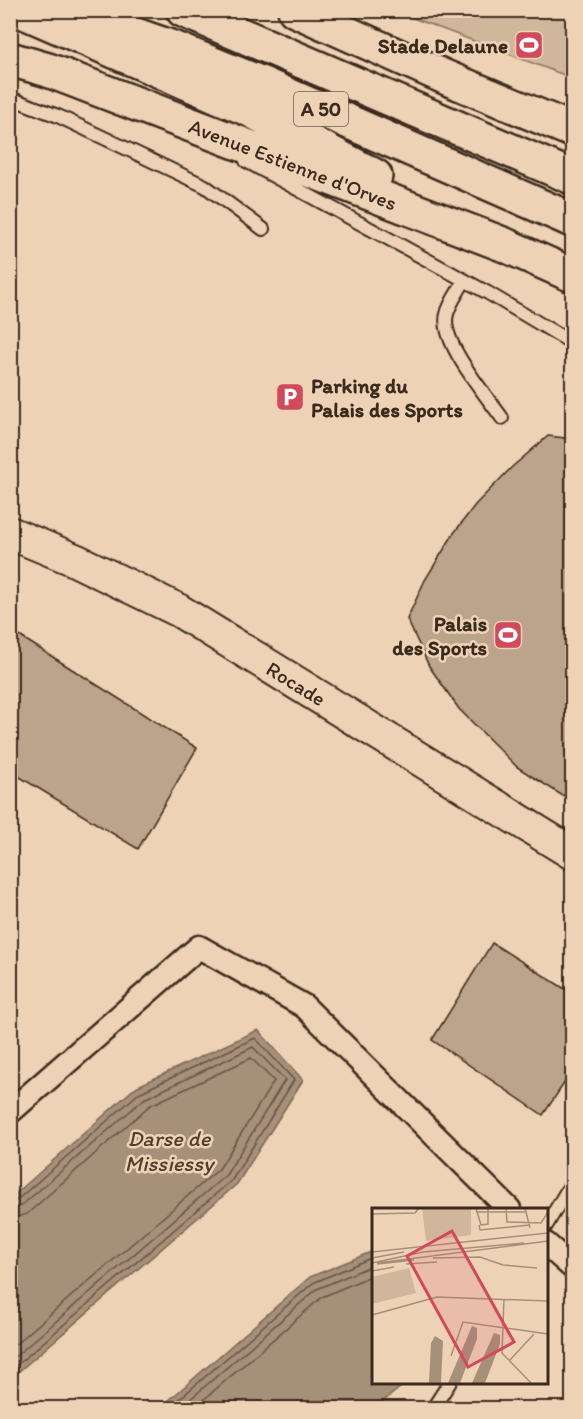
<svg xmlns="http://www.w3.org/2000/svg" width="583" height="1419" viewBox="0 0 583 1419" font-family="Itim,sans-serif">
<rect width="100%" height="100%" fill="#eed2b5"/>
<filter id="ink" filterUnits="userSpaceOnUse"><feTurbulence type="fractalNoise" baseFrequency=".0167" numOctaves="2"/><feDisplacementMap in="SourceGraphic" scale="12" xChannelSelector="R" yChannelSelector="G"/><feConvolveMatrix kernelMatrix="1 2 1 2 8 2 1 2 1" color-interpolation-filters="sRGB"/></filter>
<g filter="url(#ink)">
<polygon fill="#d0b79c" stroke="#86705d" stroke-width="1.5" points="394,11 572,11 572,78 397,12"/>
<g fill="#a7907a" stroke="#7c6755" stroke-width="1.5">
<polygon points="258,1030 303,1080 237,1184 11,1378 11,1198 136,1087"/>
<polygon points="373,1251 373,1382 407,1382 375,1408 160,1408 310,1277"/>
</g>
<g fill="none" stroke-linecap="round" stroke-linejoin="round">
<g stroke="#665343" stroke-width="1.5">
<polyline points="10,1202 17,1200 139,1093 255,1038 294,1080 232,1180 10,1371"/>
<polyline points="10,1210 21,1206 144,1099 253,1047 285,1080 226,1175 10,1361"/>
<polyline points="10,1219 27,1214 149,1106 251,1058 274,1081 219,1169 10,1349"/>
<polyline points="169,1408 313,1283 373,1257"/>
<polyline points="180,1408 317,1289 373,1265"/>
<polyline points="194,1408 322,1297 373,1275"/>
</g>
</g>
<g fill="#bca38b" stroke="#3b2a1e" stroke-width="1.5">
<polygon points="548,436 573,439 573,785 563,796 517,767 459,709 429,666 407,619 425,580 454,533 475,505 512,467"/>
<polygon points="10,630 197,748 138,849 10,771"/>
<polygon points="492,943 573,994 573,1070 543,1115 432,1040"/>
</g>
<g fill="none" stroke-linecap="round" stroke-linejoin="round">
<g stroke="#3b2a1e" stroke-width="16">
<g id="lane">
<polyline points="10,98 58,116 205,186 263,229"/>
<polyline points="246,161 488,293 572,343"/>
<path d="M464,281C459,291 450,302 447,314C439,341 486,395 502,418"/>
<polyline points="546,1226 572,1182"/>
<polyline points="433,1408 450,1382"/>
</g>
</g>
<g stroke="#3b2a1e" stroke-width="27">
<g id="street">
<polyline points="10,1112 199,947 304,1006 509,1209"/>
<polyline points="546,1244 572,1267"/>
</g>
</g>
<g stroke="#3b2a1e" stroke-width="36">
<g id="secondary">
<path id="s1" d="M10,533L75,560L178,610L572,853"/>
</g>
</g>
<g stroke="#3b2a1e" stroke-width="38">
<g id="primary">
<polyline points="20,10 248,109 375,176"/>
<polyline points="295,10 447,78 572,130"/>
<path id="s2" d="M10,59L48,70L505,245L572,275"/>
</g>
</g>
<g stroke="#3b2a1e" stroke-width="38">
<g id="highway">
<polyline points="64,10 176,49 265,85 572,220"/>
<polyline points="183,10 572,177"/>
</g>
</g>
<use href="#lane" stroke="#eed2b5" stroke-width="12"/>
<use href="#street" stroke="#eed2b5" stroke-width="22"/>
<use href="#secondary" stroke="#eed2b5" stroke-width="32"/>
<use href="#primary" stroke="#eed2b5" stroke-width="33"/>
<use href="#highway" stroke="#eed2b5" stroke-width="33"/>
</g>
</g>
<defs>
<g id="stadium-square" transform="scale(1.5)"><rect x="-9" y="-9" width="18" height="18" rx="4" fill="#d1495b" stroke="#eed2b5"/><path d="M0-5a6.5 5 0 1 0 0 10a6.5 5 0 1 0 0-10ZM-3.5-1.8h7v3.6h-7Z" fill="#fff"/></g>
<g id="parking-square" transform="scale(1.5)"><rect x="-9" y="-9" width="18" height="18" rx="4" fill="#d1495b" stroke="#eed2b5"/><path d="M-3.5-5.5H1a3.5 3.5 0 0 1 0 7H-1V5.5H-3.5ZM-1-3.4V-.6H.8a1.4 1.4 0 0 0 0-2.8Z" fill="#fff"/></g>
</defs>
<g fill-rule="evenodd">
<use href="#stadium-square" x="529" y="45"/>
<use href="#parking-square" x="290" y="397"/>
<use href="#stadium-square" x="508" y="635"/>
</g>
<g text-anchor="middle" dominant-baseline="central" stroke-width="5" stroke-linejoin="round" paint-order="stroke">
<rect fill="#eed2b5" stroke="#715c4b" stroke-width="1.5" x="294" y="92" width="54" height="34" rx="4.5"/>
<g font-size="20" font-weight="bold" fill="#3b2a1e">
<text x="321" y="109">A 50</text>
</g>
<g font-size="21" font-weight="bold" fill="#3b2a1e" stroke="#eed2b5" text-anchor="end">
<text x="508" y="45">Stade Delaune</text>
<text x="311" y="385" text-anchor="start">Parking du<tspan x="311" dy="24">Palais des Sports</tspan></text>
<text x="487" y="623">Palais<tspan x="487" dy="24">des Sports</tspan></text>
</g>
<g font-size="21" fill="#3b2a1e" stroke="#eed2b5">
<text stroke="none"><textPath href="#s2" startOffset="302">Avenue Estienne d'Orves</textPath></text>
<text stroke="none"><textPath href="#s1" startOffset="324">Rocade</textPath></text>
</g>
<g font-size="22" font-style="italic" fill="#513e30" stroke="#eed2b5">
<text x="169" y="1138">Darse de<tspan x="169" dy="25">Missiessy</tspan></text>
</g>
</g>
<g transform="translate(372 1208)">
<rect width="176" height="176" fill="#eed2b5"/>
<path d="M50,0H99V27L54,33ZM37,60L44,85L0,96V69Z" fill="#d0b79c"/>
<path d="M100,118L105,120V131L88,175H76ZM122,125L128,127V136L113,175H100ZM63,128L71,133L69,175H57L59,135Z" fill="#a7907a"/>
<path fill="none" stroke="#a68f79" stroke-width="1.5" d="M104,0L109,17L116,16V0M134,0L135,14L169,15L176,4M153,0L158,20M104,4H153M0,6L43,5L47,0M107,17L108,22L157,17M0,44L176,25M0,50L32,44M61,50L108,49L131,57L165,60M0,55L51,44L152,35M5,55L176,33M5,56L42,52M34,56L65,54M0,63L22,59M132,91L130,145L159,175M0,107L65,89L176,93M79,148L91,114L176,126M137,153L162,126"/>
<path fill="#d1495b" fill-opacity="0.15" stroke="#d1495b" stroke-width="3" d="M80,23L142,134L96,159L35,48Z"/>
<rect width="176" height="176" fill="none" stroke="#3b2a1e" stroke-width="3"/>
</g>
<rect width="583" height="1419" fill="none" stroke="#eed2b5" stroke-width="36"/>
<rect x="18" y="18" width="547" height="1383" fill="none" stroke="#3b2a1e" stroke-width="2" filter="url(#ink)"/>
</svg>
